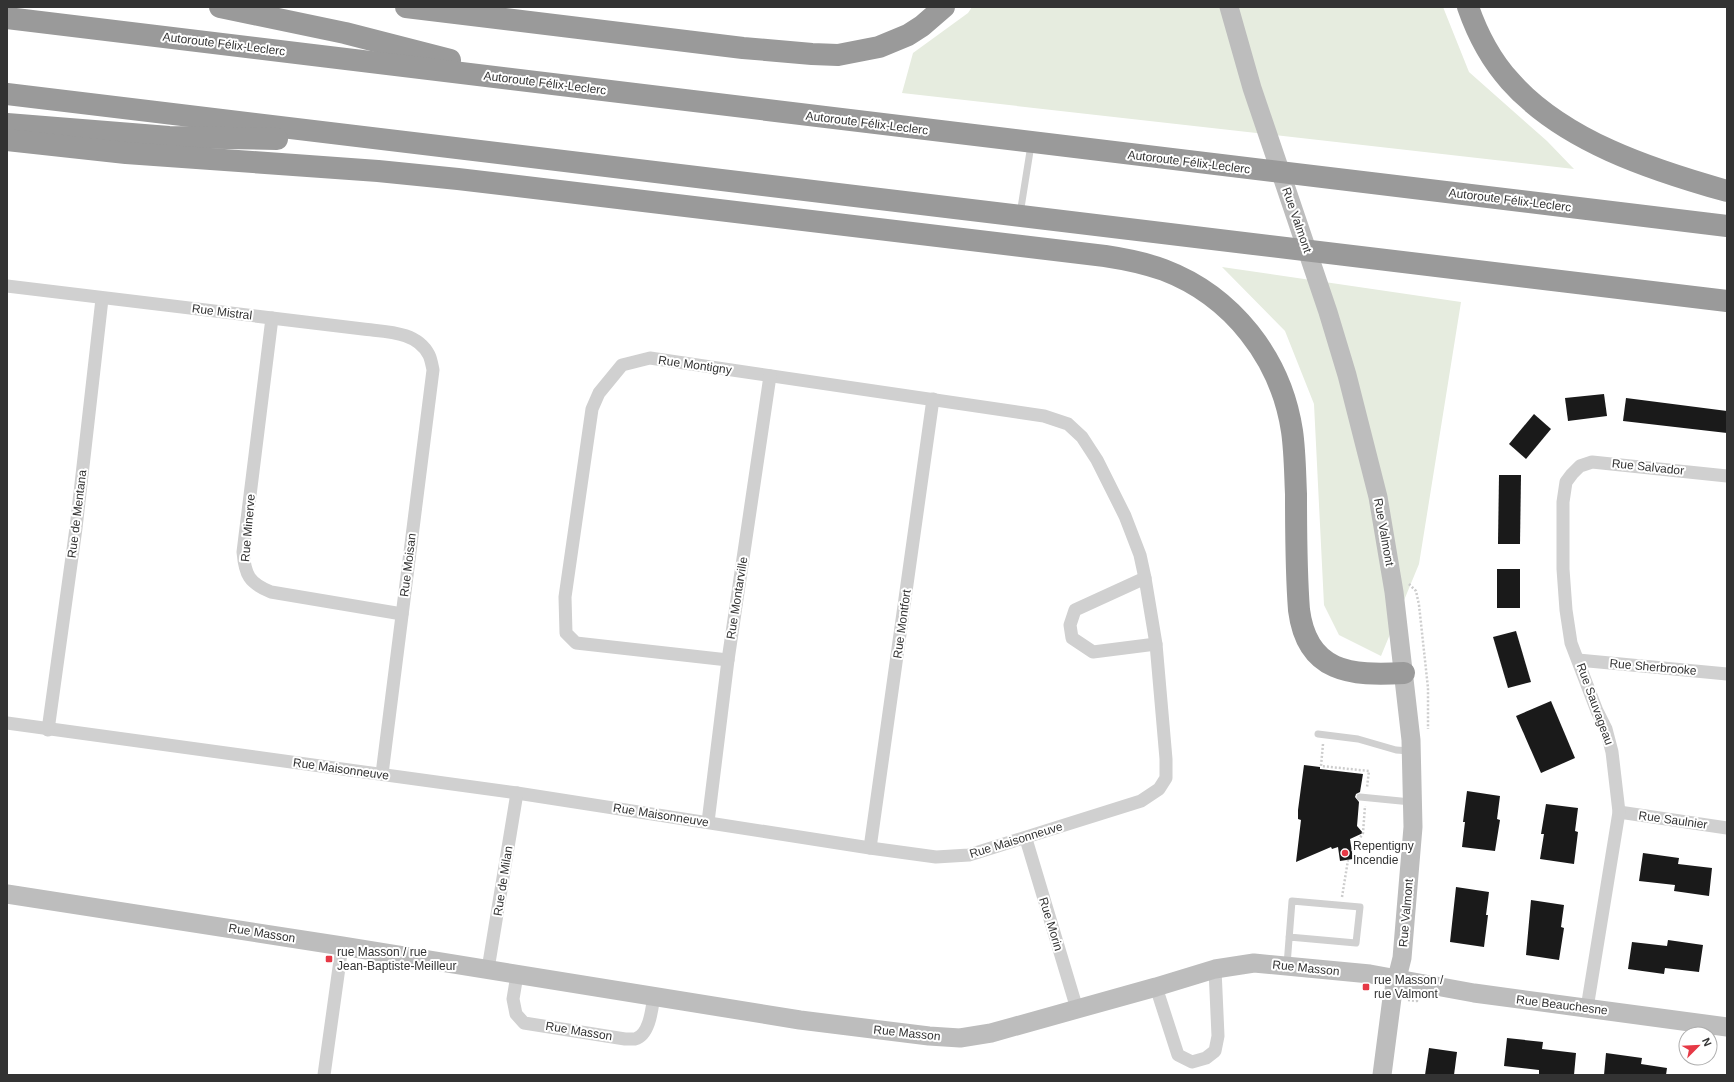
<svg xmlns="http://www.w3.org/2000/svg" width="1734" height="1082" viewBox="0 0 1734 1082" font-family="Arial,sans-serif">
<rect width="100%" height="100%" fill="#fff"/>
<g fill="#e6ecdf">
<polygon points="972,7 1443,7 1469,72 1547,141 1574,169 902,93 913,53 968,13"/>
<polygon points="1222,267 1461,302 1419,564 1381,656 1339,635 1324,605 1314,404 1285,331"/>
</g>
<g fill="#1a1a1a">
<polygon points="1604,394 1607,416 1568,421 1565,398"/>
<polygon points="1626,398 1727,411 1727,433 1623,421"/>
<polygon points="1534,414 1551,429 1526,459 1509,444"/>
<polygon points="1499,475 1521,475 1520,544 1498,544"/>
<rect x="1497" y="569" width="23" height="39"/>
<polygon points="1516,631 1531,682 1508,688 1493,637"/>
<polygon points="1551,701 1575,758 1541,773 1516,716"/>
<polygon points="1304,765 1320,767 1320,769 1363,774 1360,792 1356,794 1355,797 1359,802 1357,826 1363,833 1350,839 1353,859 1340,861 1338,847 1332,849 1331,847 1296,862 1301,820 1298,819 1298,810"/>
<polygon points="1467,791 1500,796 1497,819 1500,820 1495,851 1462,847 1465,822 1463,822"/>
<polygon points="1546,804 1578,808 1575,831 1578,832 1574,864 1540,859 1544,834 1541,834"/>
<polygon points="1643,853 1679,858 1678,864 1712,868 1709,896 1674,891 1675,885 1639,881"/>
<polygon points="1456,887 1489,892 1486,915 1488,915 1484,947 1450,942"/>
<polygon points="1531,900 1564,905 1561,927 1564,928 1559,960 1526,955"/>
<polygon points="1668,940 1703,945 1699,972 1665,968 1664,974 1628,969 1632,942 1667,946"/>
<polygon points="1507,1038 1543,1042 1542,1049 1576,1053 1574,1075 1539,1075 1539,1070 1504,1066"/>
<polygon points="1429,1048 1457,1052 1454,1075 1425,1075"/>
<polygon points="1606,1053 1642,1058 1641,1064 1667,1068 1666,1075 1604,1075"/>
</g>
<g fill="none" stroke-linecap="round" stroke-linejoin="round">
<g stroke="#cdcdcd" stroke-width="2.5" stroke-dasharray="2 2" stroke-linecap="butt">
<polyline points="1409,584 1416,591 1419,605 1428,688 1428,729"/>
<polyline points="1323,744 1321,766 1369,771 1367,787"/>
<polyline points="1352,851 1363,833 1365,806"/>
<polyline points="1342,897 1348,860"/>
<polyline points="1408,1000 1417,1001 1417,999"/>
</g>
<g stroke="#d0d0d0" stroke-width="7">
<polyline points="1020,214 1031,145"/>
<polyline points="1318,734 1358,739 1396,750 1410,751"/>
<polyline points="1360,797 1411,802"/>
<polyline points="1287,965 1292,901 1360,907 1356,943 1289,937"/>
</g>
<g stroke="#d0d0d0" stroke-width="13">
<path d="M7,286L363,329C386,332 417,331 429,355C431,359 432,365 433,370L382,774"/>
<path d="M272,318L243,552C245,575 249,583 271,592L402,614"/>
<polyline points="1145,578 1075,610 1070,625 1072,638 1093,652 1156,644"/>
<polyline points="1578,660 1727,674"/>
<polyline points="7,723 517,793 870,848 936,857 969,855 1141,801 1159,789 1166,778 1166,759 1156,644 1145,578 1140,555 1125,516 1097,460 1082,437 1068,424 1044,416 650,358 622,365 599,393 592,409 565,597 566,633 576,643 728,660"/>
<polyline points="48,730 76,528 102,299"/>
<polyline points="1619,812 1727,828"/>
<polyline points="708,822 728,660 770,376"/>
<polyline points="1026,839 1077,1009"/>
<polyline points="870,848 933,399"/>
<polyline points="488,969 517,793"/>
<path d="M517,975L513,999L516,1014L524,1023L625,1039C628,1039 632,1039 635,1039C650,1035 652,1008 654,995"/>
<polyline points="1156,987 1178,1055 1192,1062 1206,1058 1215,1051 1218,1036 1215,969"/>
<polyline points="1587,1008 1619,812 1612,752 1606,729 1597,711 1571,643 1566,610 1563,569 1563,502 1566,482 1572,474 1580,466 1592,462 1727,476"/>
<polyline points="324,1075 342,946"/>
</g>
<g stroke="#bdbdbd" stroke-width="19">
<polyline points="1229,7 1252,88 1328,312 1347,375 1378,497 1394,592 1411,740 1413,827 1402,958 1392,998 1382,1075"/>
<polyline points="7,894 342,946 800,1020 929,1036 960,1038 991,1033 1156,987 1215,969 1254,963 1370,974 1474,993 1727,1027"/>
</g>
<g stroke="#9a9a9a" stroke-width="22">
<polyline points="220,7 345,33 450,60"/>
<polyline points="406,7 743,48 812,54 838,55 879,47 908,35 922,26 944,7"/>
<path d="M1468,7C1477,33 1491,60 1510,81C1563,141 1652,170 1727,191"/>
<polyline points="7,18 1727,226"/>
<polyline points="7,94 1727,301"/>
<polyline points="7,124 169,137 277,139"/>
<path d="M7,140L126,153L378,171L458,179L1105,256C1125,259 1145,263 1164,270C1232,296 1281,358 1292,431C1295,452 1295,473 1296,494C1296,533 1296,571 1299,610C1307,673 1351,676 1404,673"/>
</g>
</g>
<g fill="#e63946" stroke="#fff" stroke-width="1.5">
<circle cx="1345" cy="853" r="4"/>
<rect x="325" y="955" width="8" height="8" rx="2"/>
<rect x="1362" y="983" width="8" height="8" rx="2"/>
</g>
<g text-anchor="middle" dominant-baseline="central" stroke-width="4" stroke-linejoin="round" paint-order="stroke">
<g font-size="12" fill="#333" stroke="#fff">
<text transform="translate(224 44) rotate(7)">Autoroute Félix-Leclerc</text>
<text transform="translate(545 83) rotate(7)">Autoroute Félix-Leclerc</text>
<text transform="translate(867 123) rotate(7)">Autoroute Félix-Leclerc</text>
<text transform="translate(1189 162) rotate(7)">Autoroute Félix-Leclerc</text>
<text transform="translate(1510 200) rotate(7)">Autoroute Félix-Leclerc</text>
<text transform="translate(1297 220) rotate(71)">Rue Valmont</text>
<text transform="translate(222 312) rotate(7)">Rue Mistral</text>
<text transform="translate(695 365) rotate(8)">Rue Montigny</text>
<text transform="translate(1648 467) rotate(6)">Rue Salvador</text>
<text transform="translate(77 514) rotate(-83)">Rue de Mentana</text>
<text transform="translate(248 528) rotate(-85)">Rue Minerve</text>
<text transform="translate(1384 532) rotate(80)">Rue Valmont</text>
<text transform="translate(408 565) rotate(-83)">Rue Moisan</text>
<text transform="translate(737 598) rotate(-81)">Rue Montarville</text>
<text transform="translate(902 624) rotate(-82)">Rue Montfort</text>
<text transform="translate(1653 667) rotate(5)">Rue Sherbrooke</text>
<text transform="translate(1595 704) rotate(70)">Rue Sauvageau</text>
<text transform="translate(341 769) rotate(8)">Rue Maisonneuve</text>
<text transform="translate(661 815) rotate(9)">Rue Maisonneuve</text>
<text transform="translate(1673 820) rotate(8)">Rue Saulnier</text>
<text transform="translate(1016 840) rotate(-17)">Rue Maisonneuve</text>
<text transform="translate(503 881) rotate(-81)">Rue de Milan</text>
<text transform="translate(1406 913) rotate(-85)">Rue Valmont</text>
<text transform="translate(1051 924) rotate(73)">Rue Morin</text>
<text transform="translate(262 933) rotate(9)">Rue Masson</text>
<text transform="translate(1306 968) rotate(6)">Rue Masson</text>
<text transform="translate(1562 1005) rotate(7)">Rue Beauchesne</text>
<text transform="translate(579 1031) rotate(9)">Rue Masson</text>
<text transform="translate(907 1033) rotate(6)">Rue Masson</text>
</g>
<g font-size="12" fill="#333" stroke="#fff" text-anchor="start">
<text x="1353" y="846">Repentigny<tspan x="1353" dy="14">Incendie</tspan></text>
<text x="337" y="952">rue Masson / rue<tspan x="337" dy="14">Jean-Baptiste-Meilleur</tspan></text>
<text x="1374" y="980">rue Masson /<tspan x="1374" dy="14">rue Valmont</tspan></text>
</g>
</g>
<rect width="1734" height="1082" fill="none" stroke="#333333" stroke-width="16"/>
<g transform="translate(1698 1046) rotate(66)"><circle r="19" fill="#ffffff" stroke="#adadad"/>
<path d="M0-3L7 15L0 10L-7 15Z" fill="#e63946"/>
<text y="-6" font-size="11" font-weight="bold" text-anchor="middle" fill="#333333">N</text>
</g>
</svg>
